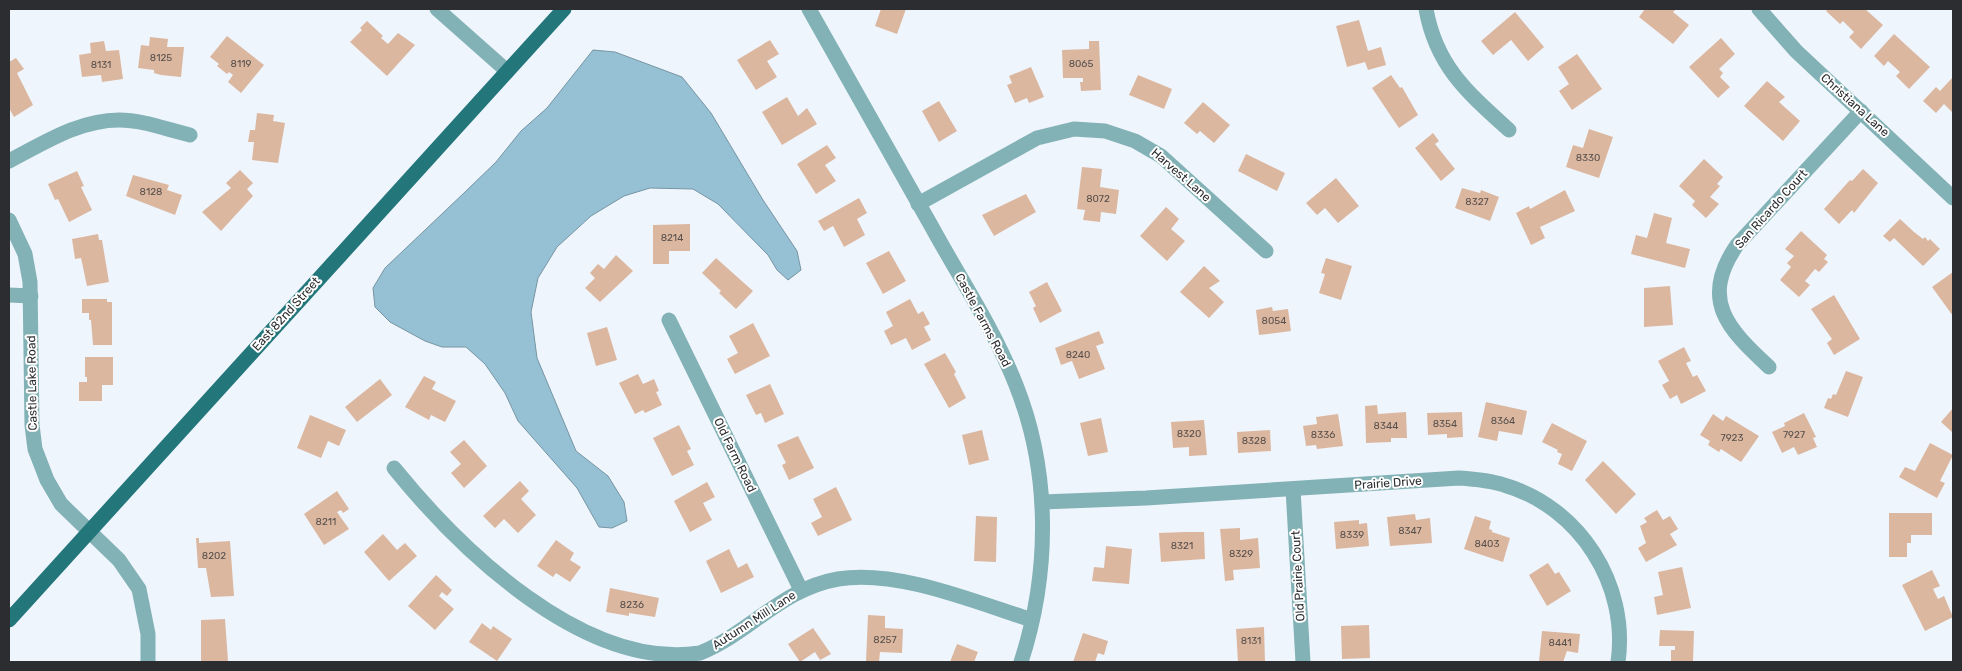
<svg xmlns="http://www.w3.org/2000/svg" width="1962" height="671" viewBox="0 0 1962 671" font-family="Rubik,sans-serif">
<rect width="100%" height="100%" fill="#eff5fd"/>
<polygon fill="#96c1d4" stroke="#7695a3" points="593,50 615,52 682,77 711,113 763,200 797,251 801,270 788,280 777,270 768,255 718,204 693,189 650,188 624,196 591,216 557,247 538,278 531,312 537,358 576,451 608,476 624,502 627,521 612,528 599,527 577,488 518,421 505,393 485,364 466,347 442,347 425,341 390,322 375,307 373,288 385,268 465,192 496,162 521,131 547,108"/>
<g fill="#dcb7a0">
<polygon points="881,9 906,9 897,34 875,26"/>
<polygon points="1645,9 1676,9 1673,12 1689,25 1673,44 1639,17"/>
<polygon points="1829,9 1865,9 1883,25 1861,49 1849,37 1854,32 1843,21 1840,24 1826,11"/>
<polygon points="1515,12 1544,47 1528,61 1511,40 1493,55 1481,41"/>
<polygon points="1359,20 1368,51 1381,47 1386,65 1368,70 1365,62 1347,67 1336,26"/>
<polygon points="367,21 383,36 381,38 388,44 398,33 415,45 387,76 350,42 362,30 360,28"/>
<polygon points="1894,34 1930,67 1909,89 1896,76 1900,72 1888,61 1884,66 1874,56"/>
<polygon points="227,36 264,65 241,93 228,82 233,75 229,72 227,74 217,66 219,64 210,57"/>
<polygon points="150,37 168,39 167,47 184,47 181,77 161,75 154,73 154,70 138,68 141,45 149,46"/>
<polygon points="1721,38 1735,54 1719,69 1723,73 1720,77 1730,87 1718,98 1689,67"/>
<polygon points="770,40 779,54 767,61 777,77 756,90 737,60"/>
<polygon points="104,41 106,51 119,50 123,79 102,82 101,75 82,77 79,55 91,53 90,43"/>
<polygon points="1089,41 1099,41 1101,90 1081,91 1080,82 1083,82 1083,78 1063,78 1062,50 1089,49"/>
<polygon points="1577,54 1602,89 1572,110 1559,91 1569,84 1558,67"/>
<polygon points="16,58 24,69 17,73 33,105 14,117 9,108 9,62"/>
<polygon points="1031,67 1044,97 1029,103 1027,98 1015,103 1007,85 1012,83 1009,76"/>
<polygon points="1138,75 1172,89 1164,109 1129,95"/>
<polygon points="1391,75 1400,88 1402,87 1418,115 1399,128 1372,88"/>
<polygon points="1953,77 1953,113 1944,104 1936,113 1923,101 1936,87 1940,91"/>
<polygon points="1767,81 1785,97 1779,102 1800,121 1783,141 1744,106"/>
<polygon points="787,97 798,116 807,108 817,124 782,145 762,112"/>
<polygon points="939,101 957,131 939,142 922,111"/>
<polygon points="1203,102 1230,125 1214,143 1200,131 1197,134 1184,123"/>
<polygon points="257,113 274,115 273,121 285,123 278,163 252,160 254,142 248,142 250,130 255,130"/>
<polygon points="1589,129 1613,137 1599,178 1566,167 1573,145 1583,148"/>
<polygon points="1433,133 1439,141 1435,144 1455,169 1441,181 1415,148"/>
<polygon points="827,145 836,158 825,165 836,181 816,194 797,164"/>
<polygon points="1246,154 1285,173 1277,191 1238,171"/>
<polygon points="1704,159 1723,177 1717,184 1720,186 1710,197 1719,204 1706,218 1692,205 1695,201 1679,186"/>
<polygon points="1082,167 1102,169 1100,187 1119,190 1116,214 1101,212 1100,222 1083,220 1085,210 1077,209"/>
<polygon points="1863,169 1878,183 1854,213 1852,210 1839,224 1824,209 1850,180 1852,181"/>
<polygon points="240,170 253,183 247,189 253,196 221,231 202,212 231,188 226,183"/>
<polygon points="77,171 84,186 81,187 92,210 69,222 58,199 55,200 48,184"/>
<polygon points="133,175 169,185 167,190 182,195 175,215 126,196"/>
<polygon points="1336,178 1359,206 1338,223 1325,208 1317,215 1306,203"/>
<polygon points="1462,188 1480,193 1481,190 1499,197 1490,221 1455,208"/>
<polygon points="1565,190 1575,211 1540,227 1545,238 1531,245 1516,213 1529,206 1530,209"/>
<polygon points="1026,194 1036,212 994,236 982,215"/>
<polygon points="859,198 867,213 857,219 865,235 844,247 833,226 824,231 818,221"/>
<polygon points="1166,207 1179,219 1171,229 1185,241 1167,261 1140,236"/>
<polygon points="1654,213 1672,218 1666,243 1690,249 1685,268 1631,254 1636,235 1647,238"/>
<polygon points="1900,219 1914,232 1923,239 1925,237 1928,241 1930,239 1940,249 1923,266 1894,238 1890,242 1883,236"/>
<polygon points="690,224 690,251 669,251 669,264 653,264 653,225"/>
<polygon points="1801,231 1827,255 1824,259 1828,262 1819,272 1815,269 1805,281 1810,285 1799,297 1780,280 1791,267 1787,263 1794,256 1785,249"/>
<polygon points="98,234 99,240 102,240 109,282 87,286 81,258 75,259 72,239"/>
<polygon points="889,251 906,281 883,294 866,263"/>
<polygon points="616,255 633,271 600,302 585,288 595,278 590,273 598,264 604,269"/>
<polygon points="716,258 753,291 736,309 719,293 721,291 702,273"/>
<polygon points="1326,258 1352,266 1341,300 1319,293 1325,274 1321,273"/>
<polygon points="1204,266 1220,281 1209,288 1224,302 1209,318 1180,292"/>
<polygon points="1953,272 1953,316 1932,287"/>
<polygon points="1047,282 1062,311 1040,323 1033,308 1036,306 1029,292"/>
<polygon points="1670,286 1673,325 1644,327 1644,288"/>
<polygon points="1834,295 1860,339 1834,355 1827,343 1832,339 1811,309"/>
<polygon points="82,299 107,299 107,302 112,302 112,345 93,345 91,320 89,320 89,313 82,313"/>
<polygon points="910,299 918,314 923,311 930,324 924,327 931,340 912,350 906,338 891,345 884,331 893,326 886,312"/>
<polygon points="1272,307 1273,311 1288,309 1291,331 1259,335 1256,310"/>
<polygon points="753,323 770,356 735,374 727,359 738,353 729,336"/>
<polygon points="607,327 617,360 596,366 587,333"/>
<polygon points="1099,331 1104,343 1096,346 1105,369 1079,379 1072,361 1061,365 1055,348"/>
<polygon points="1684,347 1691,361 1686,363 1693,377 1697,375 1706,391 1681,404 1677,395 1670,399 1662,385 1669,381 1658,361"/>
<polygon points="945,353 956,372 954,374 966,398 949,408 924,364"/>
<polygon points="85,357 113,357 113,385 102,385 102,401 79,401 79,382 87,382 87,377 85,377"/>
<polygon points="1846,371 1863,377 1848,417 1824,408 1828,398 1831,399 1833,394 1836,395"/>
<polygon points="638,374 643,384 654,379 659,391 656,392 662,405 645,413 643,410 635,414 619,383"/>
<polygon points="424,376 436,382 432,389 456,401 445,422 431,415 429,420 405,407"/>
<polygon points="380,379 392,395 357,422 345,407"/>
<polygon points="770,384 784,414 765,423 761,413 756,415 746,395"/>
<polygon points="1486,402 1527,411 1522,435 1499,431 1497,441 1478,437"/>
<polygon points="1377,405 1378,414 1406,412 1407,438 1391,438 1391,442 1366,443 1365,406"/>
<polygon points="1953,408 1953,433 1941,422"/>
<polygon points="1462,412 1463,437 1447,438 1447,434 1428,435 1427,413"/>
<polygon points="1804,413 1816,437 1813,438 1817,447 1798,455 1794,447 1782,453 1772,432 1785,426 1784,423"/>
<polygon points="1338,414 1343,446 1317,449 1316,445 1306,446 1303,426 1317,424 1316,417"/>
<polygon points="1713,414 1723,421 1726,416 1759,436 1741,462 1721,449 1719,452 1708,445 1710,441 1700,435"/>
<polygon points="310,415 346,430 339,446 328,441 321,458 297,448"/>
<polygon points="1101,418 1108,452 1088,456 1080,423"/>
<polygon points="1204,420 1207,455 1189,456 1189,447 1173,448 1171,422"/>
<polygon points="1552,423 1587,441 1572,471 1558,464 1562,454 1557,452 1558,450 1542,442"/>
<polygon points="679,425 691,449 687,451 694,465 672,476 653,438"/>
<polygon points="982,430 989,460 969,465 962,435"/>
<polygon points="1270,430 1271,451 1238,453 1237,432"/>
<polygon points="798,436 814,468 789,480 782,465 786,463 777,445"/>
<polygon points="464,440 487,466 464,488 451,473 461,464 450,452"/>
<polygon points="1930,443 1953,455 1940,481 1945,483 1937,498 1899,477 1905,467 1915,471"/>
<polygon points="1603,461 1636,494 1616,514 1585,480"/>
<polygon points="520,481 529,491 521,499 536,515 518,533 504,519 495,528 483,516"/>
<polygon points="707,482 715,497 703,503 712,520 690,532 674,501"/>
<polygon points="836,487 852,520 818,536 811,523 822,517 813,499"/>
<polygon points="337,491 349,509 343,513 341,510 337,512 349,529 324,545 304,514"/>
<polygon points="1657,510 1663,520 1670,516 1678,529 1670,534 1677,545 1646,562 1638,548 1646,543 1640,526 1647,522 1644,518"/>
<polygon points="1889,513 1932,513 1932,535 1911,535 1911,543 1907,543 1907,557 1889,557"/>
<polygon points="1415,514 1416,520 1430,518 1432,543 1390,546 1387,517"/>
<polygon points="976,516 997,517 996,562 974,561"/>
<polygon points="1475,516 1491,521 1489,529 1492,530 1492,532 1510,538 1503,562 1464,549"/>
<polygon points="1359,520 1359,524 1367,523 1369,546 1336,549 1334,522"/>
<polygon points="1240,528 1240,540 1258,538 1260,568 1233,570 1234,580 1225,581 1220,529"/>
<polygon points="1184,532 1204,532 1205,559 1161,562 1159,533"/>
<polygon points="383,534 397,550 405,543 417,556 389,581 364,552"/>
<polygon points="196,538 199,538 199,543 230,541 234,596 211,597 206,568 198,568"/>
<polygon points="556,540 574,553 570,560 581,567 570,582 556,573 553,577 537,566"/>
<polygon points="1106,546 1132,549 1129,584 1092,581 1094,567 1104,568"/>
<polygon points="729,549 738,568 747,563 754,577 721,593 706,561"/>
<polygon points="1548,563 1555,574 1559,572 1571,591 1547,606 1529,575"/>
<polygon points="1682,567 1691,608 1657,615 1654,597 1663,595 1658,572"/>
<polygon points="1932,570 1940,586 1933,589 1938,599 1944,596 1953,617 1925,631 1902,585"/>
<polygon points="436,575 452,590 447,596 442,592 439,596 454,609 435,630 408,606"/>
<polygon points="610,588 659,598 655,617 629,613 629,616 606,612"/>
<polygon points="868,615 885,616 885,628 903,629 902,653 880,652 879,662 866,662"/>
<polygon points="225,619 228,661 201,662 201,620"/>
<polygon points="482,623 491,630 493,626 512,639 497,661 469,642"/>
<polygon points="1369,625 1370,658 1342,659 1341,626"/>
<polygon points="1264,627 1265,662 1238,662 1236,629"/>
<polygon points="813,628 831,654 820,660 815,652 800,662 788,644"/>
<polygon points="1660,630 1694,631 1693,662 1671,662 1671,650 1675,650 1675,646 1659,646"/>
<polygon points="1542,631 1580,634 1578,653 1567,651 1563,662 1539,662"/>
<polygon points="1083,633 1108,641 1104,655 1098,653 1095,662 1073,662"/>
<polygon points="957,644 978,652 974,662 950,662"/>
</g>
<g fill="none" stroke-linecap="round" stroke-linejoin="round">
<g stroke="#82b2b5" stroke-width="15">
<polyline points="437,9 507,71"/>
<path d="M809,9C850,82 892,156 933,229C961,280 995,331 1016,385C1051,473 1050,573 1021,662"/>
<path d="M1426,9C1436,66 1468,93 1509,130"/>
<polyline points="1759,9 1796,51 1953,198"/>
<path d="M9,161C44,143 79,120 119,120C143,120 168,130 190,135"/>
<polyline points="918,204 1037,138 1074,129 1105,131 1135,141 1161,156 1266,251"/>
<polyline points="9,220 25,254 30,282 32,425 35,449 47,480 61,504 119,560 139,589 148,634 148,662"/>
<polyline points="9,295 31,296"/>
<polyline points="669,320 801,590"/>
<path d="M1769,367C1728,329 1699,300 1737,245L1861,111"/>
<path d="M394,468C458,547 583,671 700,653C750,633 781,589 838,579C897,569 975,602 1032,620"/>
<polyline points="1293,489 1303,662"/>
<path d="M1042,502L1146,498L1459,478C1474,479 1489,480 1504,485C1580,507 1629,585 1618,662"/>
</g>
<polyline stroke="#23767a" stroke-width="15" points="9,620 564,9"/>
</g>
<g text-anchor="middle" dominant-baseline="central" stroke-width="4" stroke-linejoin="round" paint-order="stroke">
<g font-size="10" fill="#57504c">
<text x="161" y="58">8125</text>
<text x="241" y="64">8119</text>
<text x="1081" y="64">8065</text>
<text x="101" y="65">8131</text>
<text x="1588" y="158">8330</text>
<text x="151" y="192">8128</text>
<text x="1098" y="199">8072</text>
<text x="1477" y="202">8327</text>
<text x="672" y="238">8214</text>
<text x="1274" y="321">8054</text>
<text x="1078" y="355">8240</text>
<text x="1503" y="421">8364</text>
<text x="1445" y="424">8354</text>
<text x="1386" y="426">8344</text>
<text x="1189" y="434">8320</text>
<text x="1323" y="435">8336</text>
<text x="1794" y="435">7927</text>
<text x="1732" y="438">7923</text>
<text x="1254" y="441">8328</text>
<text x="326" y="522">8211</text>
<text x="1410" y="531">8347</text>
<text x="1352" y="535">8339</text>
<text x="1487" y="544">8403</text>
<text x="1182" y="546">8321</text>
<text x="1241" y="554">8329</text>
<text x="214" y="556">8202</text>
<text x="632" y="605">8236</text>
<text x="885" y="640">8257</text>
<text x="1251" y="641">8131</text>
<text x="1560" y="643">8441</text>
</g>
<g font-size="12" fill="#2b2d30" stroke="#fff">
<text transform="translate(1855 105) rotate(42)">Christiana Lane</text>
<text transform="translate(1181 175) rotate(41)">Harvest Lane</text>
<text transform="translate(1771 209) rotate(-48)">San Ricardo Court</text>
<text transform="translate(286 314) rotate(-48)">East 82nd Street</text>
<text transform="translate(983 320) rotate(62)">Castle Farms Road</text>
<text transform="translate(32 383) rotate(-91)">Castle Lake Road</text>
<text transform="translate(735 455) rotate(64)">Old Farm Road</text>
<text transform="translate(1388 483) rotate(-4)">Prairie Drive</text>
<text transform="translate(1298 576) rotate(-93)">Old Prairie Court</text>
<text transform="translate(754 620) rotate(-33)">Autumn Mill Lane</text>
</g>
</g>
<rect width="1962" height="671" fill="none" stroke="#2b2d30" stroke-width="20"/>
</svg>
